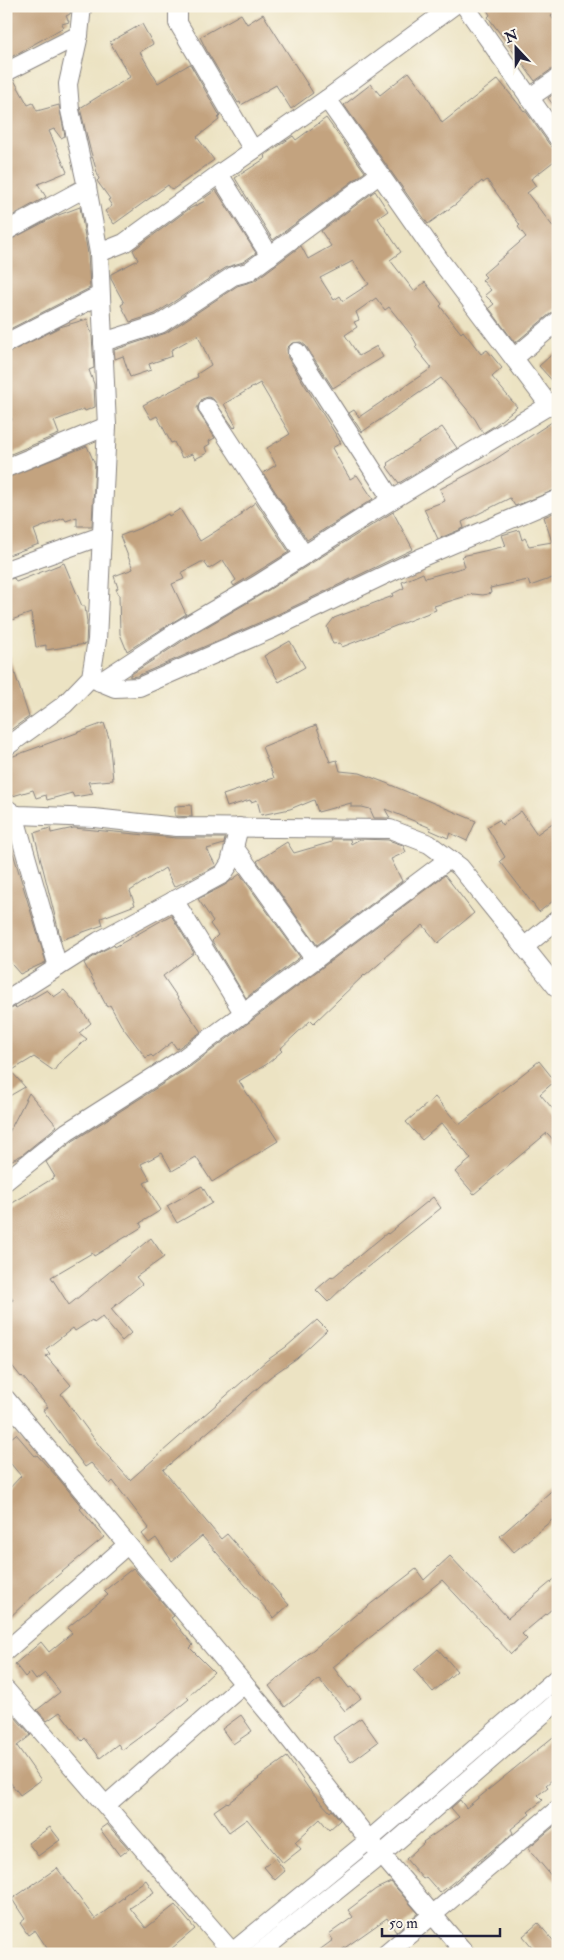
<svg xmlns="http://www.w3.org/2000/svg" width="564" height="1960" viewBox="0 0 564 1960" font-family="'IM FELL Double Pica',serif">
<rect width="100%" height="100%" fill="#fbf7ec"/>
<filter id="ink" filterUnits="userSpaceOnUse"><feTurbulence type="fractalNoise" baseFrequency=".02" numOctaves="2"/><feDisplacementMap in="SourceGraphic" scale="10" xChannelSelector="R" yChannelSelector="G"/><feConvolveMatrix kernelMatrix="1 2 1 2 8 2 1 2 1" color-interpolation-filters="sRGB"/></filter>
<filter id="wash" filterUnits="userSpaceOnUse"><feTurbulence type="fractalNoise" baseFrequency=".0096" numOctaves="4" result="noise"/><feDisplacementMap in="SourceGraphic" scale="20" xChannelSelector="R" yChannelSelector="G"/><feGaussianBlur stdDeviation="1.12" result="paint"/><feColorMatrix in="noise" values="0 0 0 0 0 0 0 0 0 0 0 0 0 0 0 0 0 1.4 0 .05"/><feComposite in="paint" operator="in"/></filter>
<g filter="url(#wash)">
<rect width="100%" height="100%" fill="#ece3c3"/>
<g id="blocks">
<g fill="#c3a37f" fill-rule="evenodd">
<polygon points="6,6 71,6 70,14 66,16 69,22 62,24 64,27 6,60"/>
<polygon points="485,6 558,6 558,11 551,16 558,26 558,67 552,69 535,81 488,17 490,15"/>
<polygon points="241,14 247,24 263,14 313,93 291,109 276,85 241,105 240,102 238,103 208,53 200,37"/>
<polygon points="142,24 153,44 140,52 158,83 190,64 220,116 218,118 219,120 197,137 214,160 172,190 168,185 114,224 105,211 112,206 108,200 110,199 97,181 99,179 90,149 80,108 130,77 110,42"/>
<polygon points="409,72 425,93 442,123 498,79 524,111 525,110 549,144 558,153 558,158 531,179 536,186 527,193 558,233 558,310 551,313 515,343 489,308 494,304 485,295 491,290 482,280 486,277 483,274 526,237 518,227 520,225 487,180 483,183 482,181 456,204 428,224 344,105 371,84 380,95"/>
<polygon points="14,80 28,105 33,103 37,111 59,105 65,136 61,138 54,129 49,131 67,172 38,184 46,197 6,219 6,82"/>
<polygon points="558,91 558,111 548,98"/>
<polygon points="326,118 365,172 273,240 235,178 266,158 264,156 293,136 296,140"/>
<polygon points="216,190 256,253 243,262 227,267 155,314 130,322 121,305 124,303 111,279 111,274 138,260 133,250 189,209 205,201 203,199"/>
<path d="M375,191L388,211L378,218L401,252L390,260L414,291L425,282L442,304L440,306L461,333L463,331L481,354L487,350L502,368L492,377L517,407L494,426L483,433L475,419L441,378L362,432L349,413L354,410L359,417L432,368L415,347L417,345L412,336L389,307L385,310L376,298L356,312L359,320L354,322L357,327L345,335L359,356L377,346L383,357L333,388L306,346L301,342L292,343L287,348L288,358L341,443L332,448L350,479L357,475L373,499L307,540L263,473L276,465L267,448L290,434L260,383L224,404L236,426L234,428L213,399L208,397L202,399L197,408L199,413L215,438L209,441L210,444L205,447L207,453L195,459L192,454L182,458L174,442L171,443L157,416L151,419L143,405L198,377L197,374L211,365L198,335L171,350L172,356L149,364L151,370L130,377L123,356L115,359L114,350L166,333L237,286L254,281L301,246L308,259L331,246L321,231ZM353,261L369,284L343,301L340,296L334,300L320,278Z"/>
<polygon points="80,207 88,254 90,288 6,331 6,242 56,216"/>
<polygon points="87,319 92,336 94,368 89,370 94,384 95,407 85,411 84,409 54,421 59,434 6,456 6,422 12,420 6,407 6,354 60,327"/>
<polygon points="558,349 558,387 539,366"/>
<polygon points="558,418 558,489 515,506 510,498 462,522 464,528 438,539 424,509 445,501 440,489 491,462"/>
<polygon points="442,427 457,448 399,483 387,467 389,465 387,463"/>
<polygon points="87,446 95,464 92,526 77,526 77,517 66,521 64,518 34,530 39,544 6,556 6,478"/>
<polygon points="256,502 289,552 234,586 232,583 236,580 223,560 209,569 204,562 201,562 181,573 184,579 172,584 186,614 127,651 120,634 119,595 116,589 118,588 114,576 133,569 120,536 143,527 168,514 169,516 180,509 200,541 242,515 241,513"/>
<polygon points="558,511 558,576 530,586 528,580 490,588 491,593 483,595 473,594 434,606 436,610 342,647 340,643 333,644 327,627 334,618 393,596 392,594 404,588 402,582 423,573 425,578 465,567 462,556 506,546 502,535 519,530 522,540 525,538 529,546 552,542 544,517"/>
<polygon points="393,512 413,549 270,618 137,676 130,677 130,675 184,640 262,594"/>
<polygon points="64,563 82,606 85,606 87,622 86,644 46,650 46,645 36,647 31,613 6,622 6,580 14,578 16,582"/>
<polygon points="290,641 305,667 279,682 264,656"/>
<polygon points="6,655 9,655 29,717 6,733"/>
<polygon points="104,723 109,738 113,780 88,782 93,794 74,797 72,793 47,800 46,795 36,798 33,790 6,798 6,769 11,768 8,758"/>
<polygon points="316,725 330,762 337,760 340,771 360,773 386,783 476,821 467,841 450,833 448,838 430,830 431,828 385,809 390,818 374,818 370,809 362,807 351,807 351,803 318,812 314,800 302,805 302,804 290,809 261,815 257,800 251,802 250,800 227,807 223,795 274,778 262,747"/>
<polygon points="191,805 192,817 175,816 175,806"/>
<polygon points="521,811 537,834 558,819 558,897 539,912 500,861 505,857 487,827 499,820 502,825"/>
<polygon points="50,828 51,833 74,828 176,838 225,838 224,844 207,849 216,866 174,887 165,868 130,891 135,905 101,918 103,925 61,940 34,833"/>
<polygon points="7,833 46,962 20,974 6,958"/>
<polygon points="331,839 350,839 351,844 360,839 388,840 403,845 406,852 391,859 402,881 317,945 257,861 287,842 294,853 332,842"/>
<polygon points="240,874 300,957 246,998 212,941 218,935 210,924 213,921 198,899 225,885"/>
<polygon points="445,875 474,913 438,943 423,925 385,957 386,958 365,976 364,975 314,1023 311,1020 280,1049 282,1051 267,1064 239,1081 278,1141 212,1182 196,1157 172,1171 162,1153 141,1164 150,1180 144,1183 161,1210 140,1223 142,1227 94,1256 92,1253 51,1277 69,1305 151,1238 164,1257 136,1277 142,1284 111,1309 131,1333 122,1341 102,1317 94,1323 92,1320 75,1331 73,1328 46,1349 50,1354 46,1356 71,1385 61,1394 101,1448 130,1480 266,1361 286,1347 317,1320 327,1330 297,1358 270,1377 229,1414 163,1470 221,1539 227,1534 289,1605 274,1618 202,1536 172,1561 156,1538 149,1543 142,1534 149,1528 113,1481 110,1484 91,1463 85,1467 43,1410 48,1407 22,1376 21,1377 6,1358 6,1305 13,1300 6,1291 6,1207 55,1177 46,1162 73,1141 191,1066"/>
<polygon points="171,915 194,953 163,976 201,1032 177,1049 172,1042 153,1057 151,1055 146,1058 121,1025 110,1005 107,1007 84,963 104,950 114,945 115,947"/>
<polygon points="47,990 54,997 64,990 76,1003 91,1023 79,1033 87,1039 59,1063 54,1071 34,1057 11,1071 25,1087 6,1098 6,1011 15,1007 16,1008"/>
<polygon points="539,1061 555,1081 540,1094 558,1115 558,1145 547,1133 474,1194 455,1172 471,1159 442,1123 422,1140 406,1122 435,1097 459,1125"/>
<polygon points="29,1093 57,1126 22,1155 6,1163 6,1138"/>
<polygon points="202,1186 212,1203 177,1223 167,1206"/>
<polygon points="433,1197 441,1208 350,1281 328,1302 316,1290 331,1277 332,1278 387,1233 388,1234"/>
<polygon points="16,1434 35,1456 37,1455 59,1479 82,1507 80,1509 104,1537 27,1601 6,1621 6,1492 21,1476 6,1458 6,1442"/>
<polygon points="558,1485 558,1515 514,1552 500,1536"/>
<polygon points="450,1556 508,1618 558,1576 558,1604 522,1634 527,1639 511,1654 442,1580 333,1667 349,1688 351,1687 361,1698 345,1711 319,1679 285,1707 269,1686 359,1612 359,1613 416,1569 424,1580"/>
<polygon points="133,1568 174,1616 171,1618 193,1645 190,1648 214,1672 187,1697 189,1699 166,1718 122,1750 118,1744 100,1758 85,1738 82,1741 60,1712 47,1721 37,1710 60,1692 45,1673 36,1680 30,1672 25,1677 15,1664 41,1642 49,1652 72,1633 67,1628 108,1595 104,1591"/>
<polygon points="438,1649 457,1671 433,1692 414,1670"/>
<polygon points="6,1707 31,1735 17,1746 41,1780 20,1795 6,1777"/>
<polygon points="241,1715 252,1731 233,1744 222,1729"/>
<polygon points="361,1718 378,1742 351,1762 333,1737"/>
<polygon points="558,1733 558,1775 546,1785 548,1787 538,1795 543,1800 528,1812 530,1814 511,1829 513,1833 440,1893 426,1877 423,1879 406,1859 424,1843 423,1842 459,1817 451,1808 460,1800 466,1808"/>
<polygon points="287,1757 309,1789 330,1812 332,1810 340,1820 329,1830 320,1819 295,1842 301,1849 283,1863 247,1819 229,1832 214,1811 227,1802 228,1803 259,1779 258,1778"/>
<polygon points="558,1823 558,1884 528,1848"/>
<polygon points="107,1824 129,1849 120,1856 100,1829"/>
<polygon points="50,1827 60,1840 38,1856 28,1843"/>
<polygon points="275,1858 285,1871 275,1880 264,1867"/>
<polygon points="57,1868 95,1919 124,1897 123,1896 146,1880 154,1892 130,1908 146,1928 175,1905 195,1929 165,1954 160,1949 153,1954 51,1954 35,1930 28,1935 20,1923 25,1919 12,1899"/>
<polygon points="391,1882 418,1913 396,1932 387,1918 336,1954 314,1954 333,1940 329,1934 353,1917 348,1910 376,1889"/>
<polygon points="538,1923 558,1946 558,1954 538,1954 523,1936"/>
</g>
</g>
</g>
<g filter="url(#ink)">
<use href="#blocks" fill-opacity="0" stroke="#87827f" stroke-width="1"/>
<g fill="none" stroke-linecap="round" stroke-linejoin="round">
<g stroke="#87827f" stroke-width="20">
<g id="minor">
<polyline points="178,6 178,23 253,150"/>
<polyline points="465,6 558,138"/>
<polyline points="6,72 79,35"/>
<polyline points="529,98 558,78"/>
<polyline points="327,99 439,259 549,405"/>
<polyline points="219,174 270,256"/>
<polyline points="6,231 87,187"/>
<polyline points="99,253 124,243 219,174 327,99 453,6"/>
<polyline points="103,342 160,324 233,276 248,272 380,174"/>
<polyline points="6,343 100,295"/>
<polyline points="297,352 392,500"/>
<polyline points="514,358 558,321"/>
<polyline points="208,408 304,555"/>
<polyline points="6,468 107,426"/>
<polyline points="6,570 101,536"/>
<polyline points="91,678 115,688 139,687 274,628 420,558 558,499"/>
<polyline points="100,682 178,631 257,585 367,515 558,400"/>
<polyline points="6,747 64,705 91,677 97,640 107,426 99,253 87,187 70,110 68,84 79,35 82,6"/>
<polyline points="6,808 14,814 19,815 94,818 177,827 390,829 429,844 460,867 558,989"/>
<polyline points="14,814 58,967"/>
<polyline points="234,847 315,960"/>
<polyline points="174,900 244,1014"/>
<polyline points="524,947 558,919"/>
<polyline points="6,1000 99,941 223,874 230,863 239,827"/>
<polyline points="6,1181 67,1132 185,1057 449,859"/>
<polyline points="6,1399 276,1722 369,1840 466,1954"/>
<polyline points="6,1651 127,1545"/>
<polyline points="6,1690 232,1952"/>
<polyline points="106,1805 244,1684"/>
<polyline points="230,1954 369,1840 558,1677"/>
<polyline points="258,1954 382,1854 558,1701"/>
<polyline points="386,1954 558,1809"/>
</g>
</g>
<use href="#minor" stroke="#fff" stroke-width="18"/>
</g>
</g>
<rect width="564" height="1960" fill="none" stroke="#fbf7ec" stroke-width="25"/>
<g transform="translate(516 48) rotate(338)" stroke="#fbf7ec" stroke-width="4" paint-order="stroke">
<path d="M0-4L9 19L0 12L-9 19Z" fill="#22223b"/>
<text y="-8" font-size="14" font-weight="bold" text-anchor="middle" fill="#22223b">N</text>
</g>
<path d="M382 1928v8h118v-8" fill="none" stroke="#22223b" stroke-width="2.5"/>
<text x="389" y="1928" font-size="15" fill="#22223b" stroke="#fbf7ec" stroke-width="4" paint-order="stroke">50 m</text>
</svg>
